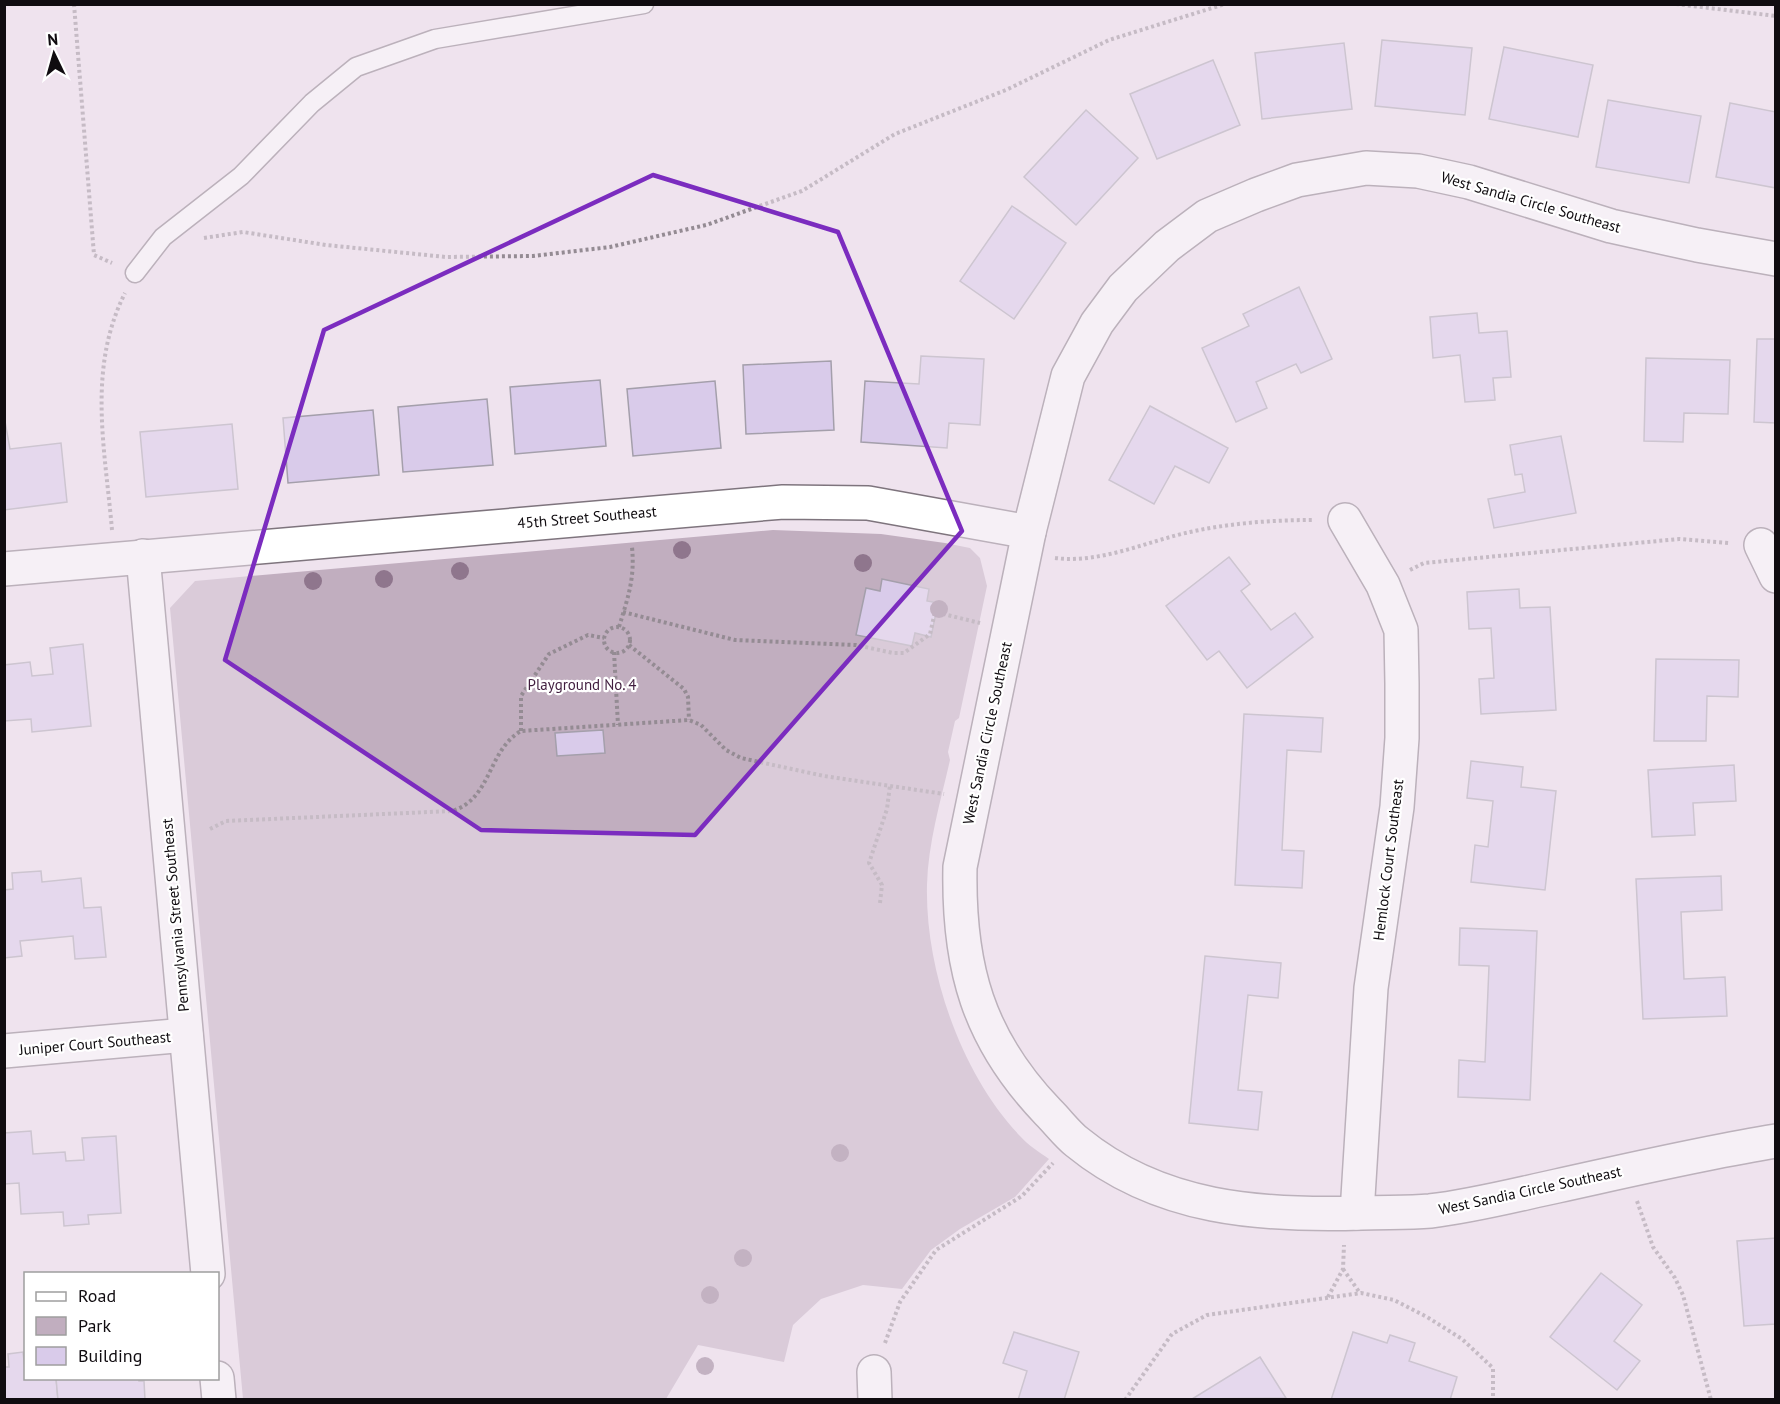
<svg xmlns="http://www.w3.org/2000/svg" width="1780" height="1404" viewBox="0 0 1780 1404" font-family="'PT Sans',sans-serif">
<rect width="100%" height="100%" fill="#efe3ee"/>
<path fill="#c1aebf" d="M773,530L881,534L945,543L970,548L980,558L987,586L959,718L955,721L948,752L950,760C941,800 928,843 927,885C925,970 961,1074 1020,1136C1028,1145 1039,1152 1049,1159L1015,1197L960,1229L931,1250L902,1289L863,1285L821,1299L793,1325L784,1362L698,1345L666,1399H243L170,608L195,581Z"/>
<g fill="#d9cbea" stroke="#a49fab" stroke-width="1.5">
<polygon points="1382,40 1472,48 1465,115 1375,106"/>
<polygon points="1344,43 1352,109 1262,119 1255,53"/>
<polygon points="1504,47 1593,65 1578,137 1489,119"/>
<polygon points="1213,60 1240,125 1157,159 1130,94"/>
<polygon points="1608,100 1701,116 1689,183 1596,167"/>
<polygon points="1730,103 1776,112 1776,188 1716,177"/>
<polygon points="1086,110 1138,158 1076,225 1024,177"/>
<polygon points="1012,206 1066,243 1014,319 960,281"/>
<polygon points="1299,287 1332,359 1301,373 1296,364 1256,382 1267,408 1236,422 1202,348 1249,326 1243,314"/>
<polygon points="1477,313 1479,333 1507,331 1511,377 1493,378 1495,400 1465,402 1460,355 1433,358 1430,317"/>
<polygon points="1757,339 1776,339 1776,423 1754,422"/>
<polygon points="921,356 984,359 980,425 949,423 947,448 861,442 865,381 919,384"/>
<polygon points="1646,358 1730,360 1728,414 1684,413 1683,442 1644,441"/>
<polygon points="831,361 834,430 746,434 743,365"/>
<polygon points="600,380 606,446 515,454 510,387"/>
<polygon points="715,381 721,448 633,456 627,389"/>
<polygon points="487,399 493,465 403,472 398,407"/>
<polygon points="1150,406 1228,448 1209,483 1175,466 1154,504 1109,480"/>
<polygon points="373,410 379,475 288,483 283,418"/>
<polygon points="4,416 10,449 61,443 67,502 4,510"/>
<polygon points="232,424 238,489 146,497 140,432"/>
<polygon points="1561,436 1576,513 1494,528 1488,499 1525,492 1522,474 1515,475 1510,445"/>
<polygon points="1229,557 1250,584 1241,591 1271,630 1295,613 1313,637 1247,688 1219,651 1207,660 1166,606"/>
<polygon points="882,579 929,589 927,601 938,603 931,637 915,633 912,646 856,635 866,588 880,591"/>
<polygon points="1519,589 1520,608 1550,607 1556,710 1481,714 1479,679 1494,678 1491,628 1469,629 1467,592"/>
<polygon points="83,644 91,726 32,732 31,719 4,721 4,665 30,662 32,676 53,674 50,648"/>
<polygon points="1656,659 1739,660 1738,697 1707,696 1706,741 1654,741"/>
<polygon points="1244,714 1323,718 1321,752 1287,750 1282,850 1304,851 1302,888 1235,885"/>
<polygon points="603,730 605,753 557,756 555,733"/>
<polygon points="1471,761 1523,767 1521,787 1556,791 1545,890 1471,882 1475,845 1488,847 1493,801 1467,798"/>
<polygon points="1734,765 1736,801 1693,803 1695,835 1652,837 1648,770"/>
<polygon points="41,871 42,882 81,878 84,908 101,907 106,957 75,959 73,936 20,941 22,956 4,958 4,890 13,889 12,873"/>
<polygon points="1721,876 1722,910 1681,912 1684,979 1725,977 1727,1016 1643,1019 1636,879"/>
<polygon points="1460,928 1537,931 1530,1100 1458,1097 1459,1060 1485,1062 1489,966 1459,965"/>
<polygon points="1205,956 1281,963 1278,998 1248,995 1238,1090 1262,1092 1258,1130 1189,1123"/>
<polygon points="31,1131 33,1154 65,1152 66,1161 84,1160 82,1138 116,1136 121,1213 88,1215 89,1224 64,1226 63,1212 21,1214 19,1183 4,1184 4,1133"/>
<polygon points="1776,1238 1776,1324 1744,1326 1737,1241"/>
<polygon points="1601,1273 1642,1305 1614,1341 1640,1361 1617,1390 1550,1337"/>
<polygon points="1014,1332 1079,1352 1064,1400 1018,1400 1027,1371 1003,1363"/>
<polygon points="1353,1332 1387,1343 1390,1335 1415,1343 1409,1361 1457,1377 1450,1400 1331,1400"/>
<polygon points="23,1352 26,1378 56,1378 58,1400 4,1400 4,1367 9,1367 8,1354"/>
<polygon points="1260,1357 1286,1398 1192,1399"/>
<polygon points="56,1378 139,1378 139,1381 144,1381 145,1400 58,1400"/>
</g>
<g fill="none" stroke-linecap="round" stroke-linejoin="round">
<g stroke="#7e747d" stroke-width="21">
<polyline id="lane" points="135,273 163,237 241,176 312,103 356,67 435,39 644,4"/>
</g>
<g stroke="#7e747d" stroke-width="36">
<g id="street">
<path d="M1776,259L1697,245L1611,226L1469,182L1418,171L1366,168L1297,180L1256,195L1207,216L1167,246L1123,288L1097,323L1068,376L1029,532L960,867C958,967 978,1039 1048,1112C1058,1122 1067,1134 1077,1142C1160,1210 1261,1216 1362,1213C1385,1212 1408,1213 1430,1211C1473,1206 1515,1195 1557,1186C1630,1170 1702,1153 1776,1141"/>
<polyline points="1345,520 1383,585 1401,630 1402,684 1402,738 1397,807 1371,988 1357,1213"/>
<polyline points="1761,545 1776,576"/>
<polyline points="143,556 208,1274"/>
<polyline points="4,569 783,502 868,503 1029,532"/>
<polyline points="4,1051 186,1035"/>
<polyline points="874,1372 875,1400"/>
<polyline points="217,1378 219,1400"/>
</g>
</g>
<g stroke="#948b93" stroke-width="4" stroke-dasharray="3 3" stroke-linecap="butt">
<polyline points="74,4 94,255 112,263"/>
<polyline points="1676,4 1776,16"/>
<polyline points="204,238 243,232 326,245 446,257 533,256 610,247 706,225 802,191 895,134 1006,90 1109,40 1225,4"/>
<path d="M112,530C105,448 87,369 125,293"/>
<path d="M1055,558C1100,564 1148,541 1190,532C1231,523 1272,520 1314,520"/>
<polyline points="1410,570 1424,563 1679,539 1729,543"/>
<polyline points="623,612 735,640 856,645 893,653 904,653 930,634 935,612 980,623"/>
<path d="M619,627C628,597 635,579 632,547"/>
<circle cx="617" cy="640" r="13"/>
<polyline points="629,645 684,689 688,697 689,720"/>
<polyline points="614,652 618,725"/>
<polyline points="521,731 521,696 549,654 588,635 604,638"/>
<path d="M210,829L226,821L452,811C492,799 487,751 521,731L689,720L701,725L726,750L741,758L824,776L944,794"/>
<polyline points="880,903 882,885 869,863 887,809 890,785"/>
<polyline points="1637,1201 1653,1247 1675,1278 1683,1295 1711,1400"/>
<polyline points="1343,1269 1360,1293"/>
<polyline points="1328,1297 1343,1269 1344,1245"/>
<polyline points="885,1343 900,1302 936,1250 1022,1196 1053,1163"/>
<polyline points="1125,1400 1172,1334 1207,1315 1361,1293 1394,1300 1427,1317 1462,1339 1493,1368 1493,1400"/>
</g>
<use href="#lane" stroke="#fff" stroke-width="18"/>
<use href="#street" stroke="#fff" stroke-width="33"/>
</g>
<g fill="#8f768d">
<circle cx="682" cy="550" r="9"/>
<circle cx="863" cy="563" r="9"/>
<circle cx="460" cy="571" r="9"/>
<circle cx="384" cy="579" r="9"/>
<circle cx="313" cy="581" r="9"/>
<circle cx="939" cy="609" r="9"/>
<circle cx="840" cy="1153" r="9"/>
<circle cx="743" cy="1258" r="9"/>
<circle cx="710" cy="1295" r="9"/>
<circle cx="705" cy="1366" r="9"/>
</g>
<path d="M0 0H1780V1404H0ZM653,175L838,232L962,531L695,835L481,830L225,660L324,330Z" fill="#efe3ee" fill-opacity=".55" fill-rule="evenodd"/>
<path fill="none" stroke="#7b2cbf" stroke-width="4.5" stroke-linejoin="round" d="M653,175L838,232L962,531L695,835L481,830L225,660L324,330Z"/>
<g text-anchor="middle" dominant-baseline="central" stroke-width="4.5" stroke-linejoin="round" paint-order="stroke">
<g font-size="15" fill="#100c10" stroke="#fff">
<text transform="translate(1531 202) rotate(16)">West Sandia Circle Southeast</text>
<text transform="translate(587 517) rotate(-5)">45th Street Southeast</text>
<text transform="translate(987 733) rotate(-78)">West Sandia Circle Southeast</text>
<text transform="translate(1388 860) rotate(-83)">Hemlock Court Southeast</text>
<text transform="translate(175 915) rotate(-95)">Pennsylvania Street Southeast</text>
<text transform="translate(95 1043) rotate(-5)">Juniper Court Southeast</text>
<text transform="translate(1530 1190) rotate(-12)">West Sandia Circle Southeast</text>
</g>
<g font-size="15" fill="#401d3e" stroke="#fff">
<text x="582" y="684">Playground No. 4</text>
</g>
</g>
<rect width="1780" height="1404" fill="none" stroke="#100c10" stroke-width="12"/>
<rect x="24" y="1272" width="195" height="108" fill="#ffffff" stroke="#9f9e9f" stroke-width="1.5"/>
<rect x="36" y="1292" width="30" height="9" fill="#ffffff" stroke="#9f9e9f" stroke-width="1.5"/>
<text x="78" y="1302" font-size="18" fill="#100c10">Road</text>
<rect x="36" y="1317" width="30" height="18" fill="#c1aebf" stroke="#9f9e9f" stroke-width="1.5"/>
<text x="78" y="1332" font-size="18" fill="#100c10">Park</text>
<rect x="36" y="1347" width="30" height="18" fill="#d9cbea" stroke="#9f9e9f" stroke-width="1.5"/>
<text x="78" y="1362" font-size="18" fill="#100c10">Building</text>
<g transform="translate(54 54) rotate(355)" stroke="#ffffff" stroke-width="4.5" paint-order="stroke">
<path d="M0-4.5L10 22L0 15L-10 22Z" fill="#100c10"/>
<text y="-9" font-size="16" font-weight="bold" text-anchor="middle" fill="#100c10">N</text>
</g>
</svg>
